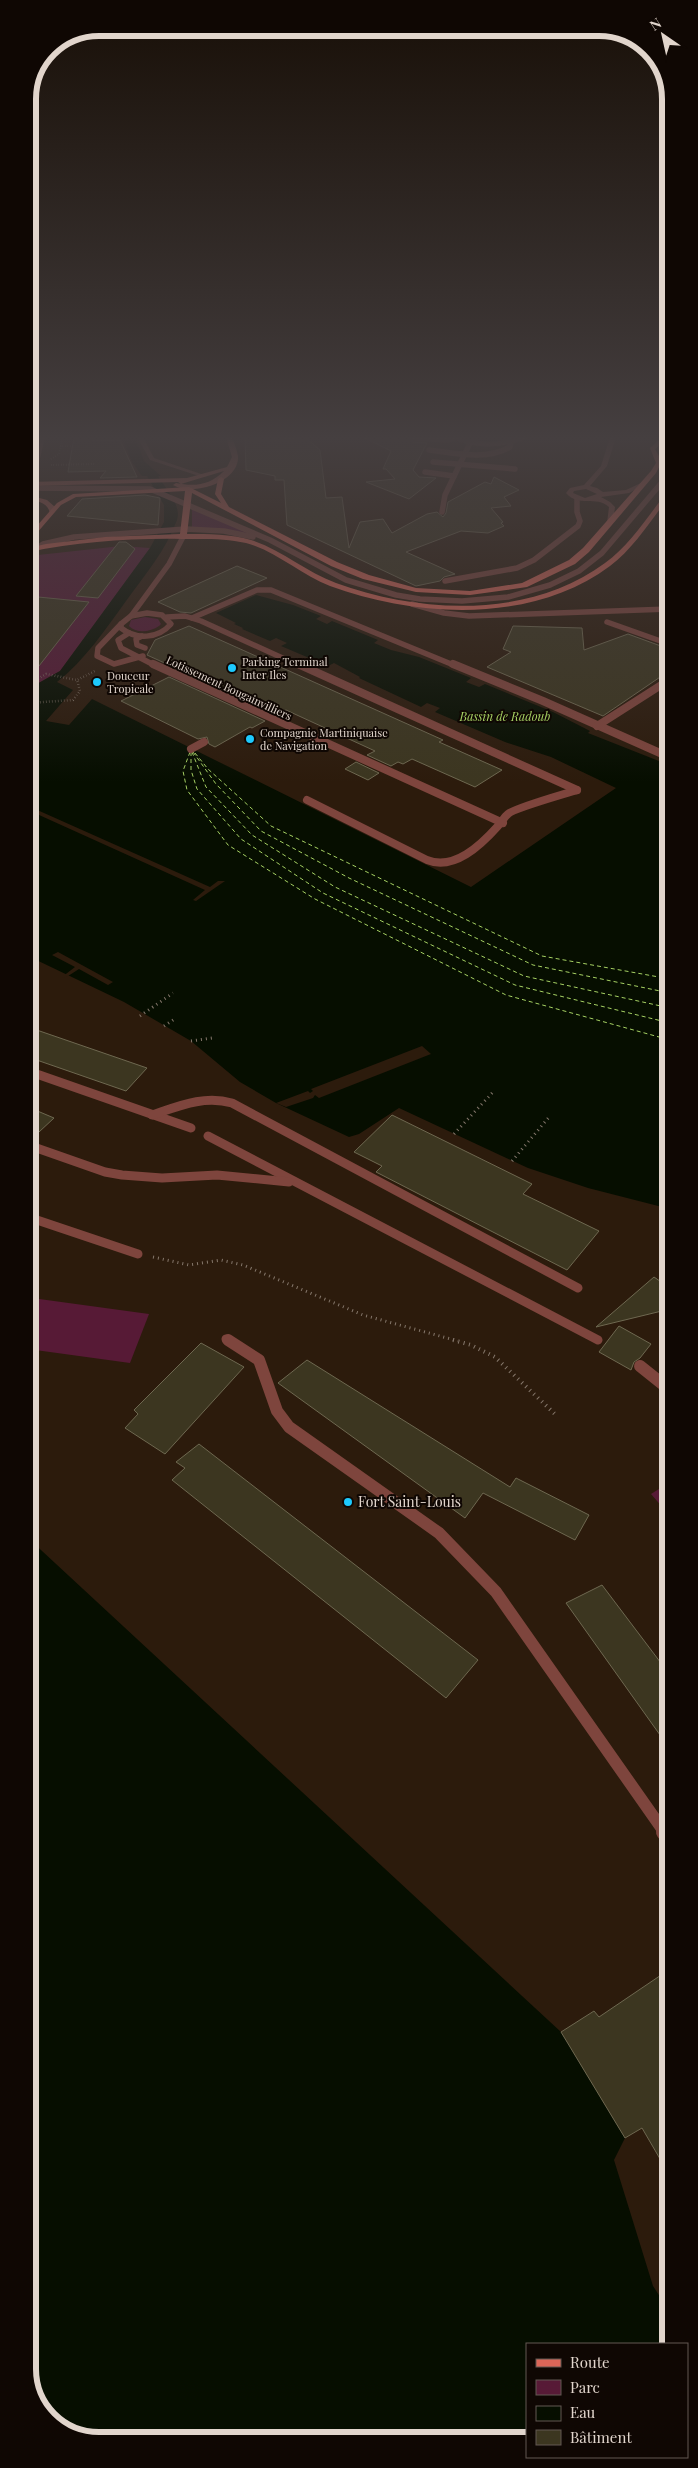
<svg xmlns="http://www.w3.org/2000/svg" width="698" height="2468" font-family="'Playfair Display',serif">
<rect width="100%" height="100%" fill="#2c1b0c"/>
<g fill="#571a36">
<path d="M192,508L255,535L192,527Z"/>
<path d="M121,546L150,548L60,671L28,689V566L38,555Z"/>
<path d="M145,617L158,619L161,624L159,626C150,632 137,634 129,626L131,620Z"/>
<path d="M32,1298L149,1314L130,1363L28,1349V1306Z"/>
<path d="M670,1482V1516L651,1494Z"/>
</g>
<g fill="#060e00">
<path d="M122,437H135L144,461L161,476H158C165,488 182,505 177,520C166,550 145,575 126,601C105,630 85,660 57,682L73,690L46,721L69,725L92,699L471,887L616,788L551,757L505,742L435,712L440,708L427,703L421,707L359,678L360,677L334,663L328,666L281,646L287,643L276,638L270,641L242,629L243,628L234,624L236,623L216,613L256,595L293,605L321,616L316,619L327,624L332,621L378,640L374,643L391,650L419,657L471,678L466,682L479,687L485,684L553,712L590,731L588,733L669,765L670,1209L588,1188L528,1168L399,1108L359,1134L349,1137L276,1103L240,1082L191,1041L124,1002L28,956V932L34,927L28,923V689L60,671L150,548L164,522V505L147,476H142L132,462Z"/>
<path d="M28,1538L561,2032L625,2138L614,2160L653,2286L670,2312V2344H527V2439L94,2440L52,2423L29,2383Z"/>
</g>
<g fill="#2c1b0c">
<path d="M28,803L38,805L35,809L210,887L218,881H225L196,901L193,900L205,890L28,810L31,807H28Z"/>
<path d="M58,952L113,982L108,985L79,969L65,978L62,977L75,967L52,955Z"/>
<path d="M422,1046L431,1054L319,1098L315,1095L313,1098L286,1107L276,1103L308,1091L310,1093L313,1091L311,1089Z"/>
</g>
<g fill="none" stroke-linecap="round" stroke-linejoin="round">
<g stroke="#a6d163" stroke-width="1" stroke-dasharray="4 3" stroke-linecap="butt">
<path d="M190,752L183,771L187,790L228,845L315,899L506,995L670,1040"/>
<path d="M191,752V770L197,789L241,839L323,893L515,985L670,1023"/>
<path d="M192,752L206,787L252,835L335,887L524,976L670,1008"/>
<path d="M193,752L216,784L261,831L349,878L533,965L670,993"/>
<path d="M195,753L208,769L271,826L542,956L670,979"/>
</g>
</g>
<g fill="#3c3620" stroke="#6e6850">
<path d="M74,437H94L93,441L120,440L137,477L100,478L106,471L68,472Z"/>
<path d="M245,437H273L275,440L305,437L320,450L326,498L342,497L349,548L360,522L383,519L392,533L427,514L437,512L443,517L446,513L448,502L485,482L491,484L494,477L519,490L504,497L511,506L491,508L503,522L501,523L504,526L488,533L461,531L406,552L455,574L444,577L440,581L416,586L287,525L284,480H275V476L246,470Z"/>
<path d="M363,437H411L413,442L427,443L413,470L419,477L436,478L409,499L366,482L395,479L386,469H383L391,451Z"/>
<path d="M145,495L160,498L158,525L67,516L82,499Z"/>
<path d="M119,542H126L135,549L98,598L76,596Z"/>
<path d="M237,566L267,578L191,613L180,612L158,602Z"/>
<path d="M28,596L89,602L28,680Z"/>
<path d="M189,626L443,740L439,742L502,770L475,787L412,759L403,764L398,762L391,766L367,755L375,751L286,710L277,714L147,655L155,640Z"/>
<path d="M513,626L582,628L584,650L628,634L669,649V671L603,716L487,667L511,652L503,649Z"/>
<path d="M169,677L265,721L252,728L250,727L215,747L209,744L207,737L198,739L121,701Z"/>
<path d="M356,762L379,773L368,780L345,769Z"/>
<path d="M28,1027L147,1068L126,1091L28,1057Z"/>
<path d="M28,1107L54,1118L39,1132L28,1128Z"/>
<path d="M392,1115L532,1184L523,1194L599,1231L567,1270L376,1172L382,1166L354,1152Z"/>
<path d="M654,1277L670,1288V1309L596,1327Z"/>
<path d="M619,1326L651,1344L640,1358L634,1362L631,1370L599,1352Z"/>
<path d="M201,1343L244,1367L165,1454L125,1428L138,1414L134,1410Z"/>
<path d="M307,1360L510,1487L516,1478L589,1515L575,1540L483,1493L465,1518L278,1383Z"/>
<path d="M199,1444L478,1660L446,1698L172,1480L185,1468L176,1462Z"/>
<path d="M602,1585L670,1675V1749L566,1603Z"/>
<path d="M670,1969V2176L642,2128L625,2138L561,2032L594,2011L599,2017Z"/>
</g>
<g fill="none" stroke-linecap="round" stroke-linejoin="round">
<g stroke="#86786c" stroke-width="2" stroke-dasharray="0.5 2" stroke-linecap="butt">
<path d="M60,446H73"/>
<path d="M51,459L59,454L63,437"/>
<path d="M51,465L94,464"/>
</g>
<g stroke="#86786c" stroke-width="2.5" stroke-dasharray="0.5 2.5" stroke-linecap="butt">
<path d="M28,685L46,674L77,680"/>
<path d="M28,703L73,700L80,691L77,680L95,671"/>
</g>
<g stroke="#86786c" stroke-width="3" stroke-dasharray="1 4" stroke-linecap="butt">
<path d="M140,1016L173,993"/>
<path d="M164,1026L176,1018"/>
<path d="M191,1041L212,1038"/>
<path d="M454,1134L494,1091"/>
<path d="M512,1161L550,1116"/>
<path d="M153,1257L189,1265L221,1260L243,1265L363,1315L458,1341"/>
</g>
<path stroke="#86786c" stroke-width="4" stroke-dasharray="1 4.5" stroke-linecap="butt" d="M453,1340L471,1345L495,1357L557,1416"/>
<g stroke="#7e453d" stroke-width="5.5">
<path d="M415,438L447,440L454,438"/>
<path d="M429,450C455,453 486,461 510,447L511,442"/>
<path d="M433,462L515,469"/>
<path d="M425,472L454,476"/>
<path d="M28,488L150,489L270,540L346,580L396,595L420,599L462,601L508,597L550,585L579,571L602,553L669,474"/>
<path d="M442,512L445,495L470,443"/>
<path d="M28,555L43,544L74,537L186,529L224,531L253,537"/>
<path d="M445,581L517,568L534,560L578,526L580,521L577,512V499"/>
<path d="M412,604L444,613L469,616L669,609"/>
<path d="M147,613L162,615L171,624C158,639 136,640 121,628V624L131,616Z"/>
<path d="M131,616L169,564L183,537"/>
<path d="M167,617L185,616L201,621L300,666"/>
<path d="M192,618L257,590H271L456,666"/>
<path d="M607,622L669,644"/>
<path d="M121,624L98,648L97,656L114,664L143,656"/>
<path d="M129,633L118,640L121,648L156,666"/>
<path d="M142,636L136,639L137,645L145,648"/>
</g>
<g stroke="#7e453d" stroke-width="8">
<path d="M153,664L503,823"/>
<path d="M298,664L577,790"/>
<path d="M453,664L543,701L669,757"/>
<path d="M597,726L669,680"/>
<path d="M191,749L204,742"/>
<path d="M307,800L427,860C454,871 481,845 498,826C502,822 504,817 508,814C514,808 565,794 577,790"/>
</g>
<g stroke="#7e453d" stroke-width="9">
<path d="M28,1071L191,1128"/>
<path d="M152,1115C179,1106 204,1095 232,1103L578,1288"/>
<path d="M208,1136L598,1340"/>
<path d="M28,1145L105,1172L122,1175L162,1178L217,1175L289,1182"/>
<path d="M28,1217L138,1254"/>
<path d="M226,1339L230,1341"/>
</g>
<g stroke="#7e453d" stroke-width="12">
<path d="M228,1340L259,1360L277,1411L289,1427L439,1533L496,1592L665,1833"/>
<path d="M640,1366L670,1390"/>
</g>
<path stroke="#7e453d" stroke-width="16" d="M664,1832L670,1840"/>
<g fill="#7e453d" fill-rule="evenodd">
<path d="M39,437H45L34,484L31,486L28,484Z"/>
<path d="M137,437H143L154,458L207,476L202,477L150,460Z"/>
<path d="M450,437L490,442L529,437C509,449 469,450 450,437Z"/>
<path d="M610,437H616L607,466L590,486L597,488L603,492L626,490L643,482L646,484L629,493L601,497L610,502L615,507L613,523L610,525L607,523L609,507C596,495 579,508 566,493L570,488L584,485L601,466ZM586,489L597,494L585,498L573,493L574,491Z"/>
</g>
<g fill="#b2584d" fill-rule="evenodd">
<path d="M226,437H232C234,443 237,450 238,456C240,482 192,497 173,485L176,483C195,487 210,485 224,471L181,484L178,482L28,486V482L187,478L227,467L232,457Z"/>
<path d="M28,495L47,500L55,507V512L50,513C47,502 39,502 28,499Z"/>
</g>
<path fill="#db6658" fill-rule="evenodd" d="M669,438V442L662,443L655,449L659,456L669,460V464L662,461L656,473L589,552L575,564L527,587L470,595L416,592L363,579L331,566L192,493L187,534C208,534 231,534 251,540C282,550 306,572 336,583C421,614 529,619 605,563C630,545 648,516 667,492L669,491V497C651,520 634,548 610,566C532,624 418,618 330,586C301,575 276,551 246,543C225,538 203,539 182,539C130,538 79,542 28,552V548L46,544L105,537L180,534L185,491L76,497L61,505L30,541L28,542V536L57,503L73,494L189,487L221,503L215,494L218,479L221,477L224,479L221,494L229,507L337,562L369,575L416,588L470,591L522,583L569,560L583,548L651,471L656,463L650,448L658,441Z"/>
</g>
<linearGradient id="sky" x2="0" y2="1"><stop stop-color="#180f07"/><stop offset="0.56" stop-color="#453f40"/><stop offset="1" stop-color="#453f40" stop-opacity="0"/></linearGradient>
<rect width="698" height="782" fill="url(#sky)"/>
<g fill="#1dc9fd" stroke="#0f0703" stroke-width="2">
<circle cx="232" cy="668" r="5"/>
<circle cx="97" cy="682" r="5"/>
<circle cx="250" cy="739" r="5"/>
<circle cx="348" cy="1502" r="5"/>
</g>
<g text-anchor="middle" stroke-width="4" stroke-linejoin="round" paint-order="stroke">
<g font-size="11" fill="#e1d5cc" stroke="#0f0703" text-anchor="start">
<text x="242" y="666">Parking Terminal<tspan x="242" dy="13">Inter Iles</tspan></text>
<text x="107" y="680">Douceur<tspan x="107" dy="13">Tropicale</tspan></text>
<text x="260" y="737">Compagnie Martiniquaise<tspan x="260" dy="13">de Navigation</tspan></text>
</g>
<g font-size="11" fill="#e1d5cc" stroke="#0f0703">
<text transform="translate(229 688) rotate(25)" y="4">Lotissement Bougainvilliers</text>
</g>
<g font-size="12" font-style="italic" fill="#a6d163" stroke="#0f0703">
<text x="505" y="721">Bassin de Radoub</text>
</g>
<g font-size="14" fill="#e1d5cc" stroke="#0f0703" text-anchor="start">
<text x="358" y="1507">Fort Saint-Louis</text>
</g>
</g>
<path d="M0 0H698V2468H0ZM99 36H599A63 63 0 0 1 662 99V2369A63 63 0 0 1 599 2432H99A63 63 0 0 1 36 2369V99A63 63 0 0 1 99 36Z" fill="#0f0703" fill-rule="evenodd"/>
<path fill="none" stroke="#e1d5cc" stroke-width="6" d="M99 36H599A63 63 0 0 1 662 99V2369A63 63 0 0 1 599 2432H99A63 63 0 0 1 36 2369V99A63 63 0 0 1 99 36Z"/>
<rect x="526" y="2343" width="162" height="115" fill="#0f0703" stroke="#635953"/>
<rect x="536" y="2359" width="25" height="8" fill="#db6658" stroke="#635953"/>
<text x="570" y="2368" font-size="15" fill="#e1d5cc">Route</text>
<rect x="536" y="2380" width="25" height="15" fill="#571a36" stroke="#635953"/>
<text x="570" y="2393" font-size="15" fill="#e1d5cc">Parc</text>
<rect x="536" y="2406" width="25" height="15" fill="#060e00" stroke="#635953"/>
<text x="570" y="2418" font-size="15" fill="#e1d5cc">Eau</text>
<rect x="536" y="2430" width="25" height="15" fill="#3c3620" stroke="#635953"/>
<text x="570" y="2443" font-size="15" fill="#e1d5cc">Bâtiment</text>
<g transform="translate(663 35) rotate(326)" stroke="#0f0703" stroke-width="4" paint-order="stroke">
<path d="M0-4L9 19L0 12L-9 19Z" fill="#e1d5cc"/>
<text y="-8" font-size="14" font-weight="bold" text-anchor="middle" fill="#e1d5cc">N</text>
</g>
</svg>
